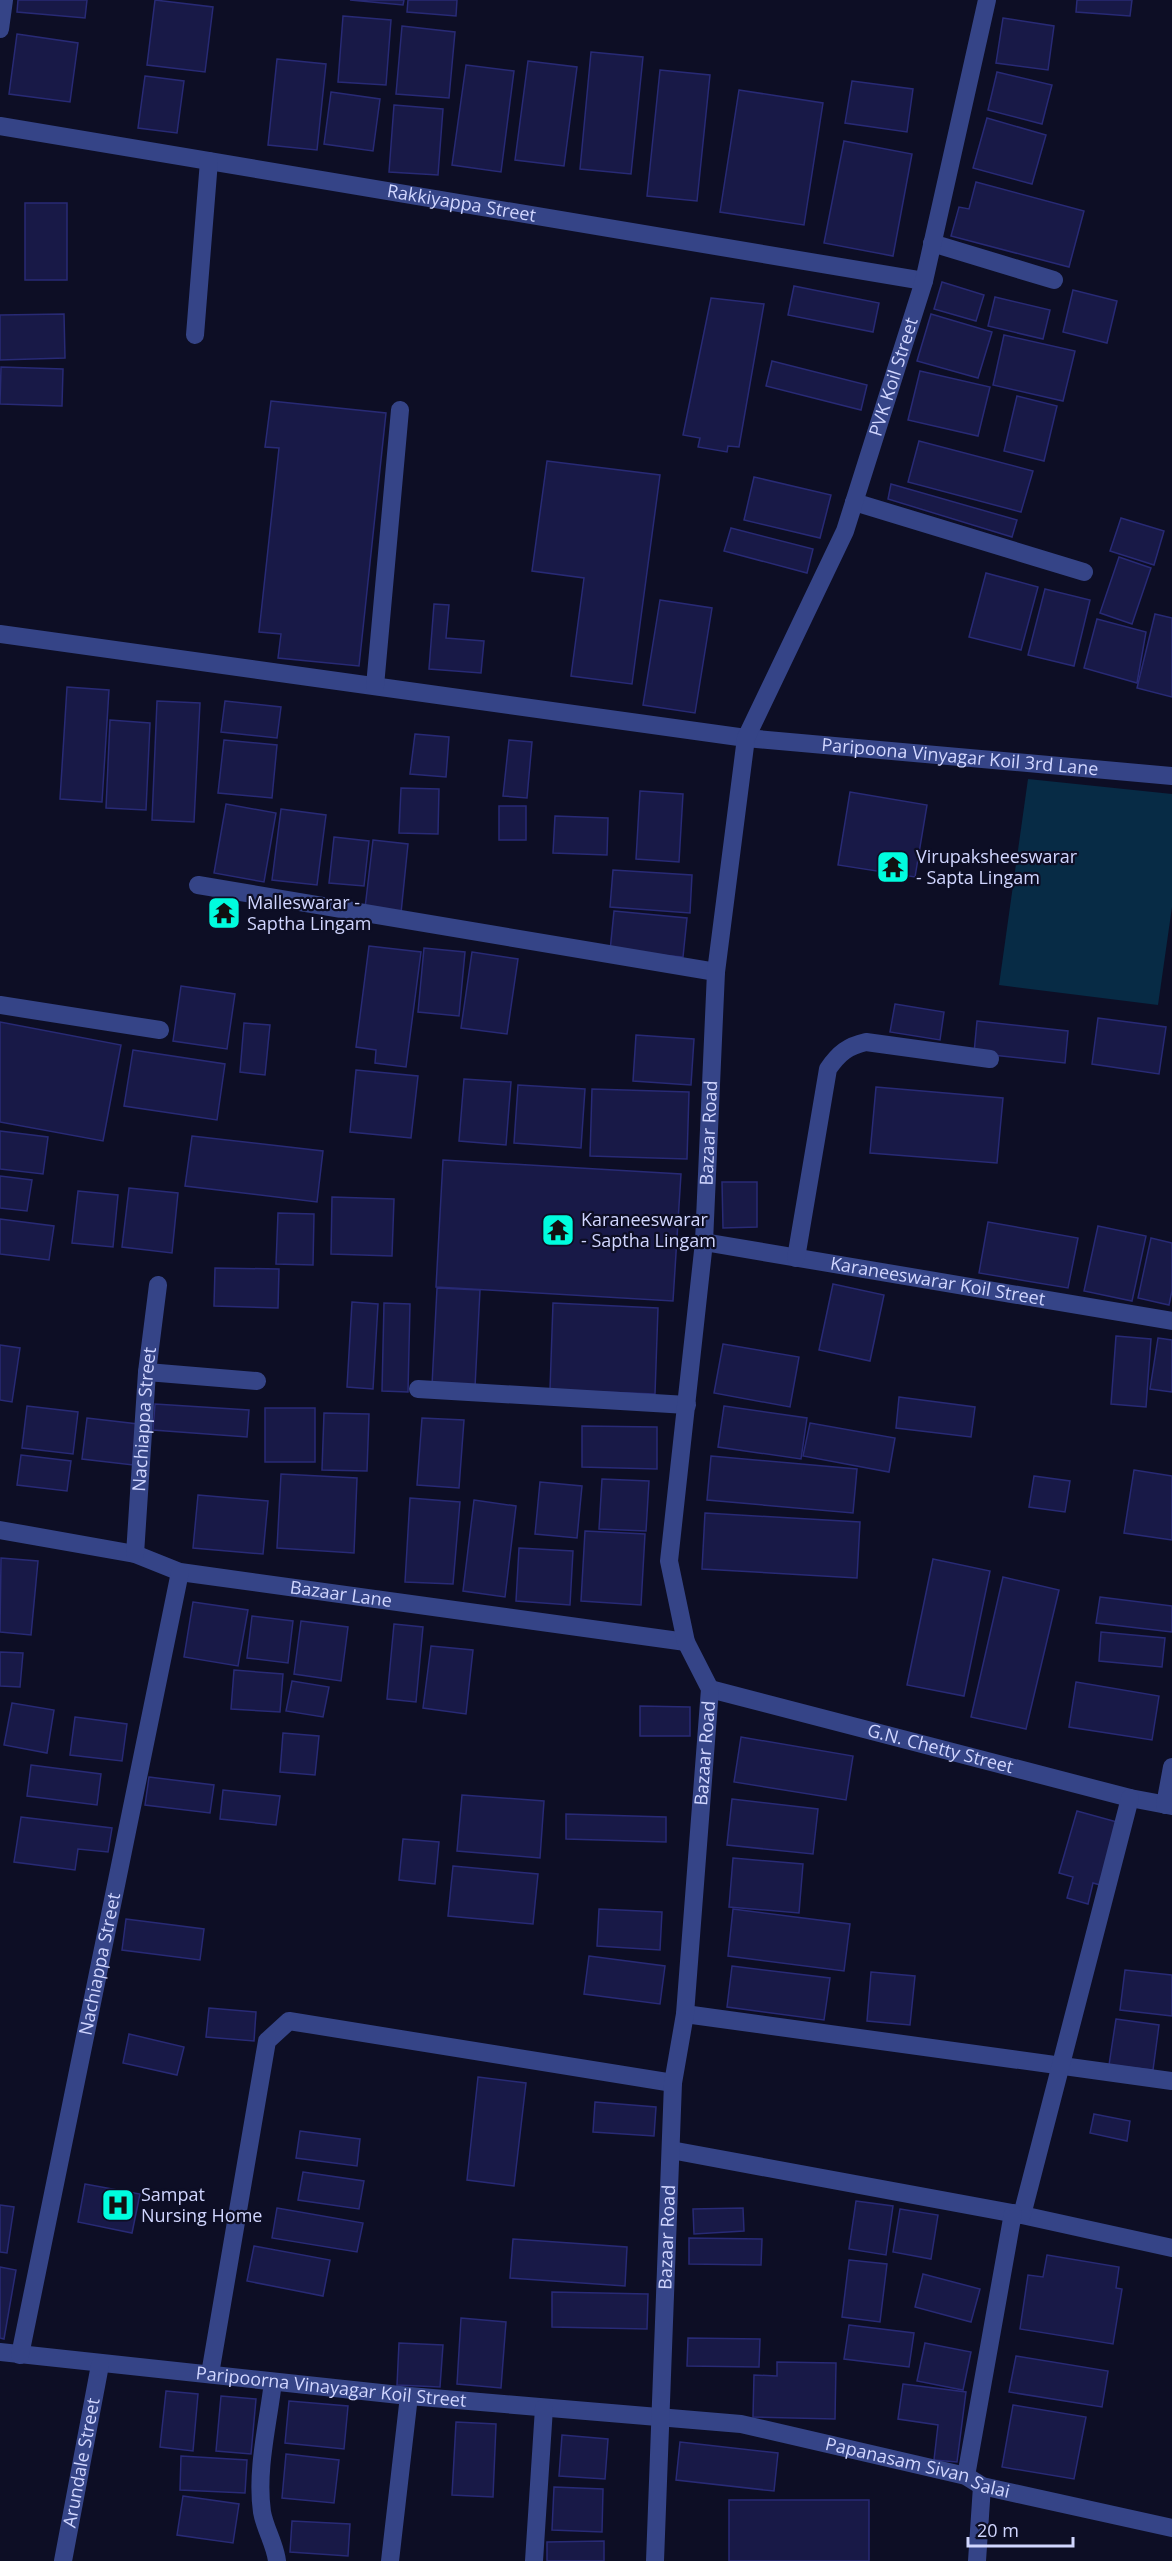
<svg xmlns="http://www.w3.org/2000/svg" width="1172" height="2561" font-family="'Open Sans',sans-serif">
<rect width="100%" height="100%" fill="#0d0e25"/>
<path fill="#072b45" d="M1028,779L1172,794V907L1158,1005L999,985Z"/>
<g fill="#181947" stroke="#282a75" stroke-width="1.5">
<path d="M18,0H87L85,18L17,12Z"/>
<path d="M155,0L213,7L205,72L147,65Z"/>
<path d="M350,0H404L403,5Z"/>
<path d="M408,0H457L456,16L407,12Z"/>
<path d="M1077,0H1132L1130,16L1076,12Z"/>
<path d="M343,16L391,20L386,85L338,82Z"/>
<path d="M1003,18L1054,26L1048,70L996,63Z"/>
<path d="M402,26L455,32L449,98L396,94Z"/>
<path d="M17,34L78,43L70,102L9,94Z"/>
<path d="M591,52L643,57L631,174L580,169Z"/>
<path d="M277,59L326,64L317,150L268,145Z"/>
<path d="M528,61L577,67L564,166L515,160Z"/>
<path d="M466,65L514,71L501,172L452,165Z"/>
<path d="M660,70L710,75L697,201L647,196Z"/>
<path d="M997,72L1052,85L1042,124L988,110Z"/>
<path d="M145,76L184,81L177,133L138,128Z"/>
<path d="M852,81L913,89L907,132L845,123Z"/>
<path d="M739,90L823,103L804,225L720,212Z"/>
<path d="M331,92L380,99L373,151L324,144Z"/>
<path d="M394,105L443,109L438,175L389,172Z"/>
<path d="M987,118L1046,135L1032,184L973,168Z"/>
<path d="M844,141L912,154L893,256L824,243Z"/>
<path d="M976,182L1084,211L1069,267L951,236L959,207L969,209Z"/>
<rect x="25" y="203" width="42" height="77"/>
<path d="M942,282L984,295L976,321L934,309Z"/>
<path d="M794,286L879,303L873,332L788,315Z"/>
<path d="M1073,290L1117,301L1107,343L1063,332Z"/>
<path d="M995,297L1050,310L1043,339L988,326Z"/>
<path d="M711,298L764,304L739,447L728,446L727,452L698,447L700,438L683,435Z"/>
<path d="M64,314L65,358L0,360V315Z"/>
<path d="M931,314L992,332L978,378L917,361Z"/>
<path d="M1004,335L1075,351L1063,401L993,385Z"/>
<path d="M772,361L867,385L861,410L766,386Z"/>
<path d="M1,367L63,369L62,406L0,404Z"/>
<path d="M920,371L990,387L978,436L908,420Z"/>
<path d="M1017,396L1057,406L1044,461L1004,451Z"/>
<path d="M271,401L386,413L359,666L278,658L281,634L259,632L279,448L265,447Z"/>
<path d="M919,441L1033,471L1021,512L908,482Z"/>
<path d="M547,461L660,475L632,684L571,676L584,578L532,571Z"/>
<path d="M754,477L831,495L820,538L744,520Z"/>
<path d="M891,484L1017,520L1012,537L888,499Z"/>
<path d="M1121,518L1164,531L1154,565L1110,551Z"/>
<path d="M731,528L813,549L807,573L724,551Z"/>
<path d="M1119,557L1151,568L1132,624L1100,613Z"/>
<path d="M986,573L1038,587L1021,650L969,637Z"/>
<path d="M1045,589L1090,600L1074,666L1028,655Z"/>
<path d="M660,600L712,608L695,713L643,705Z"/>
<path d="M434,604L449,605L446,638L484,641L481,673L429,669Z"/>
<path d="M1155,614L1172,618V697L1137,688Z"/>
<path d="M1097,619L1146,632L1137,683L1084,668Z"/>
<path d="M67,687L109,690L102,802L60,799Z"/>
<path d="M157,701L200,703L194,822L152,820Z"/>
<path d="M225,701L281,707L277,738L221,732Z"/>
<path d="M110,720L150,723L146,810L106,808Z"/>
<path d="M415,734L449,737L446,777L410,774Z"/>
<path d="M224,740L277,745L272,798L218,793Z"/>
<path d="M509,740L532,742L527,798L503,796Z"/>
<path d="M401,788L439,789L438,834L399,833Z"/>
<path d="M640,791L683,794L679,862L636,859Z"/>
<path d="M850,792L927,805L915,877L838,865Z"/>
<path d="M226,804L276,813L264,882L214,873Z"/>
<rect x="499" y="806" width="27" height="34"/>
<path d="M281,809L326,815L317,885L272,880Z"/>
<path d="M555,816L608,818L607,855L553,853Z"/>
<path d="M334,837L369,841L364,886L329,883Z"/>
<path d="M373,840L408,844L401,913L365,908Z"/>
<path d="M613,870L692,875L690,913L610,907Z"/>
<path d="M614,911L687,918L683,957L610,951Z"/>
<path d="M369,946L421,952L406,1067L375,1063L376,1050L356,1047Z"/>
<path d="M424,948L465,952L459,1016L418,1012Z"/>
<path d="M472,952L518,959L507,1034L461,1028Z"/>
<path d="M181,986L235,994L227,1049L173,1041Z"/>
<path d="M895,1004L944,1012L940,1040L890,1032Z"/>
<path d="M1098,1018L1166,1027L1159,1074L1092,1064Z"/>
<path d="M977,1021L1068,1031L1065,1063L974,1053Z"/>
<path d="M0,1022L121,1045L103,1141L0,1122Z"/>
<path d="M244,1023L270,1025L265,1075L240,1072Z"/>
<path d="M636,1035L694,1039L691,1085L633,1081Z"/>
<path d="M133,1050L225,1064L217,1120L124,1106Z"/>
<path d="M356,1070L418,1076L411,1138L350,1132Z"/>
<path d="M464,1079L511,1082L506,1145L459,1141Z"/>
<path d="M518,1085L585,1089L581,1148L514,1143Z"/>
<path d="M876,1087L1003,1098L997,1163L870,1153Z"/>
<path d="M592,1089L689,1092L687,1159L590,1156Z"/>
<path d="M0,1131L48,1137L43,1174L0,1169Z"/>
<path d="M192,1136L323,1151L317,1202L185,1186Z"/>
<path d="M443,1160L681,1174L673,1301L436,1287Z"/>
<path d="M0,1176L32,1180L27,1211L0,1208Z"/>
<path d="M722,1182H757V1227L723,1228Z"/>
<path d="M129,1188L178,1193L172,1253L122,1247Z"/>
<path d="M78,1191L118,1195L113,1247L72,1243Z"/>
<path d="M332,1197L394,1199L392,1256L331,1254Z"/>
<path d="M278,1213L314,1214L313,1265L276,1264Z"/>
<path d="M0,1219L54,1226L49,1260L0,1254Z"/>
<path d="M988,1222L1078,1238L1068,1288L979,1273Z"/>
<path d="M1098,1226L1146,1236L1132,1301L1084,1291Z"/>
<path d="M1151,1238L1172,1243V1291L1169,1305L1138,1298Z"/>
<path d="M215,1268L279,1269L278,1308L214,1306Z"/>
<path d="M833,1284L884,1295L870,1361L819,1350Z"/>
<path d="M437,1288L480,1290L475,1387L432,1385Z"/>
<path d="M352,1302L378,1304L373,1389L347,1387Z"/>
<path d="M384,1303L410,1304L408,1392L382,1391Z"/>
<path d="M553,1303L658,1308L655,1394L550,1390Z"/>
<path d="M1116,1336L1151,1339L1146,1407L1111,1404Z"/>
<path d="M1158,1338L1172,1340V1392L1150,1389Z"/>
<path d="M723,1344L799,1357L790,1407L714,1393Z"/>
<path d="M0,1345L20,1348L12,1402L0,1400Z"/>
<path d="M899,1397L975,1407L971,1437L896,1428Z"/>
<path d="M155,1404L249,1410L247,1437L153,1430Z"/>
<path d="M27,1406L78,1412L73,1454L22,1448Z"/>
<path d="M724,1406L807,1418L801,1459L718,1447Z"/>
<rect x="265" y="1408" width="50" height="54"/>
<path d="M324,1413L369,1414L367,1471L322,1470Z"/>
<path d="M87,1418L138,1424L133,1465L82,1459Z"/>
<path d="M422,1418L464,1420L459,1488L417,1485Z"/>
<path d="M810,1423L895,1438L889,1472L803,1456Z"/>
<path d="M582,1426L657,1427V1469L582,1467Z"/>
<path d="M21,1455L71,1461L67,1491L17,1485Z"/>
<path d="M711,1456L857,1469L853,1513L707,1500Z"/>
<path d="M1134,1470L1172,1476V1540L1124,1533Z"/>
<path d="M281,1474L357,1478L354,1553L277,1548Z"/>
<path d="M1034,1476L1070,1481L1065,1512L1029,1507Z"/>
<path d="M602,1479L649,1481L646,1531L599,1529Z"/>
<path d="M540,1482L582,1486L577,1538L535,1534Z"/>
<path d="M198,1495L268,1501L263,1554L193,1548Z"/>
<path d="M410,1498L460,1502L453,1584L405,1582Z"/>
<path d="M474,1500L516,1506L505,1597L463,1591Z"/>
<path d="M705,1513L860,1522L857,1578L702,1569Z"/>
<path d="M585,1531L645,1534L641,1605L581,1601Z"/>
<path d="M519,1548L573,1551L570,1605L516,1601Z"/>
<path d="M1,1558L38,1561L31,1635L0,1632Z"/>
<path d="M933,1559L990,1571L964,1696L907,1685Z"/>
<path d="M1003,1577L1059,1590L1026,1729L971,1717Z"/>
<path d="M1100,1597L1172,1606V1632L1096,1623Z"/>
<path d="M193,1602L248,1610L238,1666L184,1657Z"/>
<path d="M252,1616L293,1621L288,1663L247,1658Z"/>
<path d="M301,1621L348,1627L341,1681L294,1674Z"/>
<path d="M394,1624L423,1627L416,1702L387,1699Z"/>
<path d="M1101,1632L1165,1638L1162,1667L1099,1661Z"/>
<path d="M431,1646L473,1650L466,1714L423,1708Z"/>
<path d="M0,1652L23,1653L20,1687L0,1686Z"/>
<path d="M234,1670L283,1674L280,1712L231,1709Z"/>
<path d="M292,1681L329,1687L323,1717L286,1711Z"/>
<path d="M1076,1682L1159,1696L1152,1740L1069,1727Z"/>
<path d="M12,1703L54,1710L47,1753L4,1745Z"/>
<path d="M640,1706L690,1707V1736H640Z"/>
<path d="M75,1717L127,1724L122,1761L70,1755Z"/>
<path d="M283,1733L319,1736L315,1775L280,1772Z"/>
<path d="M741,1737L853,1756L846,1800L734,1782Z"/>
<path d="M31,1765L101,1774L97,1805L27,1796Z"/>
<path d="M149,1777L214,1785L210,1813L145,1805Z"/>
<path d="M223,1790L280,1796L276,1825L220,1819Z"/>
<path d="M462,1795L544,1801L540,1858L457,1851Z"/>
<path d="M732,1799L818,1809L813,1854L727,1845Z"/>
<path d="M1077,1811L1117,1822L1100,1885L1093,1883L1088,1904L1067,1898L1073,1877L1059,1873Z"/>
<path d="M566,1814L666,1817V1842L566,1839Z"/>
<path d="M21,1817L112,1828L108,1852L78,1849L75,1870L14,1862Z"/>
<path d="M403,1839L439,1842L435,1884L399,1880Z"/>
<path d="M733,1858L803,1864L799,1913L729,1907Z"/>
<path d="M453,1866L538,1874L533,1924L448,1916Z"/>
<path d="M599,1909L662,1912L660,1950L597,1946Z"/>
<path d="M733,1909L850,1924L844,1971L728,1956Z"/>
<path d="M126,1919L204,1929L200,1960L122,1950Z"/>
<path d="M589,1956L665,1966L660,2004L584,1994Z"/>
<path d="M732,1966L830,1978L824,2020L727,2007Z"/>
<path d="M1125,1970L1172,1975V2016L1120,2010Z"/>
<path d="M871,1972L915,1976L910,2025L867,2021Z"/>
<path d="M209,2008L256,2012L254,2041L206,2037Z"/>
<path d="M1116,2019L1159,2025L1153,2070L1109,2065Z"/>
<path d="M129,2034L184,2047L177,2075L123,2063Z"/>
<path d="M478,2077L526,2083L514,2186L467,2180Z"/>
<path d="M595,2102L656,2107L654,2136L593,2132Z"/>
<path d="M1094,2114L1130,2121L1127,2141L1090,2133Z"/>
<path d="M300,2131L360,2139L357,2166L296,2158Z"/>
<path d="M303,2172L364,2181L359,2209L298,2200Z"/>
<path d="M85,2184L140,2194L132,2233L78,2222Z"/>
<path d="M856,2201L893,2206L886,2255L849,2249Z"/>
<path d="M0,2205L14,2207L7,2253L0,2252Z"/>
<path d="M277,2208L363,2223L357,2252L272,2238Z"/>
<path d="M743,2208L744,2231L694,2234L693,2209Z"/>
<path d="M900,2209L938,2215L931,2259L893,2252Z"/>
<path d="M689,2238L762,2239L761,2265L689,2264Z"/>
<path d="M513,2239L627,2247L625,2286L510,2278Z"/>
<path d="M254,2246L330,2260L323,2296L247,2281Z"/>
<path d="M1047,2255L1119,2267L1116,2288L1122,2289L1113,2344L1020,2329L1028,2275L1043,2277Z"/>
<path d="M849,2260L887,2264L880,2322L842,2317Z"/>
<path d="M0,2267L16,2270L4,2339L0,2338Z"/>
<path d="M923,2274L980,2289L971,2322L915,2307Z"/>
<path d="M552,2292L648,2294L647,2329L552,2327Z"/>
<path d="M461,2318L506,2322L501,2388L457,2384Z"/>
<path d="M849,2325L914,2333L909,2367L844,2359Z"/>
<path d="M688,2338L760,2339L759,2367L687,2366Z"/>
<path d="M399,2343L443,2345L440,2387L397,2385Z"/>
<path d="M925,2343L971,2352L963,2390L917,2381Z"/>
<path d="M1016,2356L1108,2371L1102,2407L1009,2392Z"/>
<path d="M777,2362L836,2363L835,2419L753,2417L754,2375L777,2376Z"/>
<path d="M903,2384L966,2392L957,2462L934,2460L938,2425L898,2419Z"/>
<path d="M166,2391L198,2394L193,2451L160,2447Z"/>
<path d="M221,2396L256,2399L251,2454L216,2451Z"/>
<path d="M289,2401L348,2406L344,2449L285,2443Z"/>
<path d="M1013,2405L1086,2417L1074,2479L1002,2467Z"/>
<path d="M456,2422L496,2424L493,2497L452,2495Z"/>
<path d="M562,2435L608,2439L605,2479L559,2476Z"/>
<path d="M680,2442L778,2453L774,2491L676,2480Z"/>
<path d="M286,2454L339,2460L334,2503L282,2498Z"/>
<path d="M181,2456L247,2460L245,2493L180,2490Z"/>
<path d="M554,2487L603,2489L602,2532L552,2530Z"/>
<path d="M183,2496L239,2504L233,2543L177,2535Z"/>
<rect x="729" y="2500" width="140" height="61"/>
<path d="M292,2521L350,2524L348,2556L290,2552Z"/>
<path d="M604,2541V2561H547V2542Z"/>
</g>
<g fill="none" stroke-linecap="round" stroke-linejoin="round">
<g stroke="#354487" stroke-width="18">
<path d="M0,29L4,0"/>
<path id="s1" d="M0,126L924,281"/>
<path d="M932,243L1054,280"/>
<path d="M195,335L209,161"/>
<path d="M854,502L1084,572"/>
<path id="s2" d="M0,634L746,738L1172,776"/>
<path d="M375,686L400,410"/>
<path d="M198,885L716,972"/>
<path d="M0,1005L160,1030"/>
<path id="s3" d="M704,1242L1172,1321"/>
<path d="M796,1258L828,1069C839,1053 848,1046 866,1042L990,1059"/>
<path d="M147,1372L257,1381"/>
<path d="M418,1389L687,1405"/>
<path id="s4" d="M0,1530L135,1554L180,1572L686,1642"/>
<path id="s5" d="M135,1554L147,1372L158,1285"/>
<path id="s6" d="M710,1689L1130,1798L1172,1806"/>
<path d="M1165,1805L1172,1767"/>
<path d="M685,2014L1172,2081"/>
<path d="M671,2150L1022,2215L1172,2248"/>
<path d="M1022,2215L1130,1798"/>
<path id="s7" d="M0,2352L409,2396L741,2424L966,2476L982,2486L1172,2528"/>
<path id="s8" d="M20,2355L180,1572"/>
<path d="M210,2374L267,2041L289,2021L673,2083"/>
<path d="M273,2382C268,2424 256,2470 262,2512C265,2529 275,2544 277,2561"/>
<path d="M966,2476L1013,2213"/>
<path id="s9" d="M63,2561L100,2365"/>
<path d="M390,2561L409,2396"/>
<path d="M534,2561L544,2408"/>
<path id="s10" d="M655,2561L673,2083L685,2014L710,1689L686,1642L669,1561L704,1242L716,972L746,738L845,531L924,281L987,0"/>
<path d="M977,2561L982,2486"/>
</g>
</g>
<defs>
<g id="temple-square" transform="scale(1.725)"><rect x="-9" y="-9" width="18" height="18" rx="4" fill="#00fcde" stroke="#0d0e25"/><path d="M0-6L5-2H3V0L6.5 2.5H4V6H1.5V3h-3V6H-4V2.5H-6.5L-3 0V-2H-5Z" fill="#111"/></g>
<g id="hospital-square" transform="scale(1.725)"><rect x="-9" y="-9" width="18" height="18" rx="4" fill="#00fcde" stroke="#0d0e25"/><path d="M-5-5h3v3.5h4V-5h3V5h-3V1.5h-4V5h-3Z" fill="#111"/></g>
</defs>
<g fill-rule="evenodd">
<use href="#temple-square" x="893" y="867"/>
<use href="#temple-square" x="224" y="913"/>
<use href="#temple-square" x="558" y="1230"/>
<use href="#hospital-square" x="118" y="2205"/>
</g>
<g text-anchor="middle" stroke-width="4.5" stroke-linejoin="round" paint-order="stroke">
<g font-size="18" fill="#d1d6ff" stroke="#0d0e25">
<text dy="6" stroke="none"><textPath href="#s1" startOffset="468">Rakkiyappa Street</textPath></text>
<text dy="6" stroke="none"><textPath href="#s10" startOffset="2228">PVK Koil Street</textPath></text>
<text dy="6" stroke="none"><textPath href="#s2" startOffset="968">Paripoona Vinyagar Koil 3rd Lane</textPath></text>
<text dy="6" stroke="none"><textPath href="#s10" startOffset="1440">Bazaar Road</textPath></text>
<text dy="6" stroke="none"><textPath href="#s3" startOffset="237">Karaneeswarar Koil Street</textPath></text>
<text dy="6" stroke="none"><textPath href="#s5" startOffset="135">Nachiappa Street</textPath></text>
<text dy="6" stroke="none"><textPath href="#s4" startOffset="348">Bazaar Lane</textPath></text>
<text dy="6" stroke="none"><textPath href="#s6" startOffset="238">G.N. Chetty Street</textPath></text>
<text dy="6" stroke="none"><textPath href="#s10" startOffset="810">Bazaar Road</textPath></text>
<text dy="6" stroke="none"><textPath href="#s8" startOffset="399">Nachiappa Street</textPath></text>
<text dy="6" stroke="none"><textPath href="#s10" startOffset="324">Bazaar Road</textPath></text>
<text dy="6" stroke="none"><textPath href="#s7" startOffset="333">Paripoorna Vinayagar Koil Street</textPath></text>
<text dy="6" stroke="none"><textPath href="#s9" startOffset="100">Arundale Street</textPath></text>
<text dy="6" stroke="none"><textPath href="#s7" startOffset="927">Papanasam Sivan Salai</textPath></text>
</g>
<g font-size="18" fill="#d1d6ff" stroke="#0d0e25" text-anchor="start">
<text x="916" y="863">Virupaksheeswarar<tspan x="916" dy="21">- Sapta Lingam</tspan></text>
<text x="247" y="909">Malleswarar -<tspan x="247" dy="21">Saptha Lingam</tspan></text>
<text x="581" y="1226">Karaneeswarar<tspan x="581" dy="21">- Saptha Lingam</tspan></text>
<text x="141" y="2201">Sampat<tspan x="141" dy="21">Nursing Home</tspan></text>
</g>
</g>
<path d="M968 2537v9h105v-9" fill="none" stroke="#d1d6ff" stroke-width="3"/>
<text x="977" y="2537" font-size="18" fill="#d1d6ff" stroke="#0d0e25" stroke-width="4.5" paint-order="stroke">20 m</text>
</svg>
